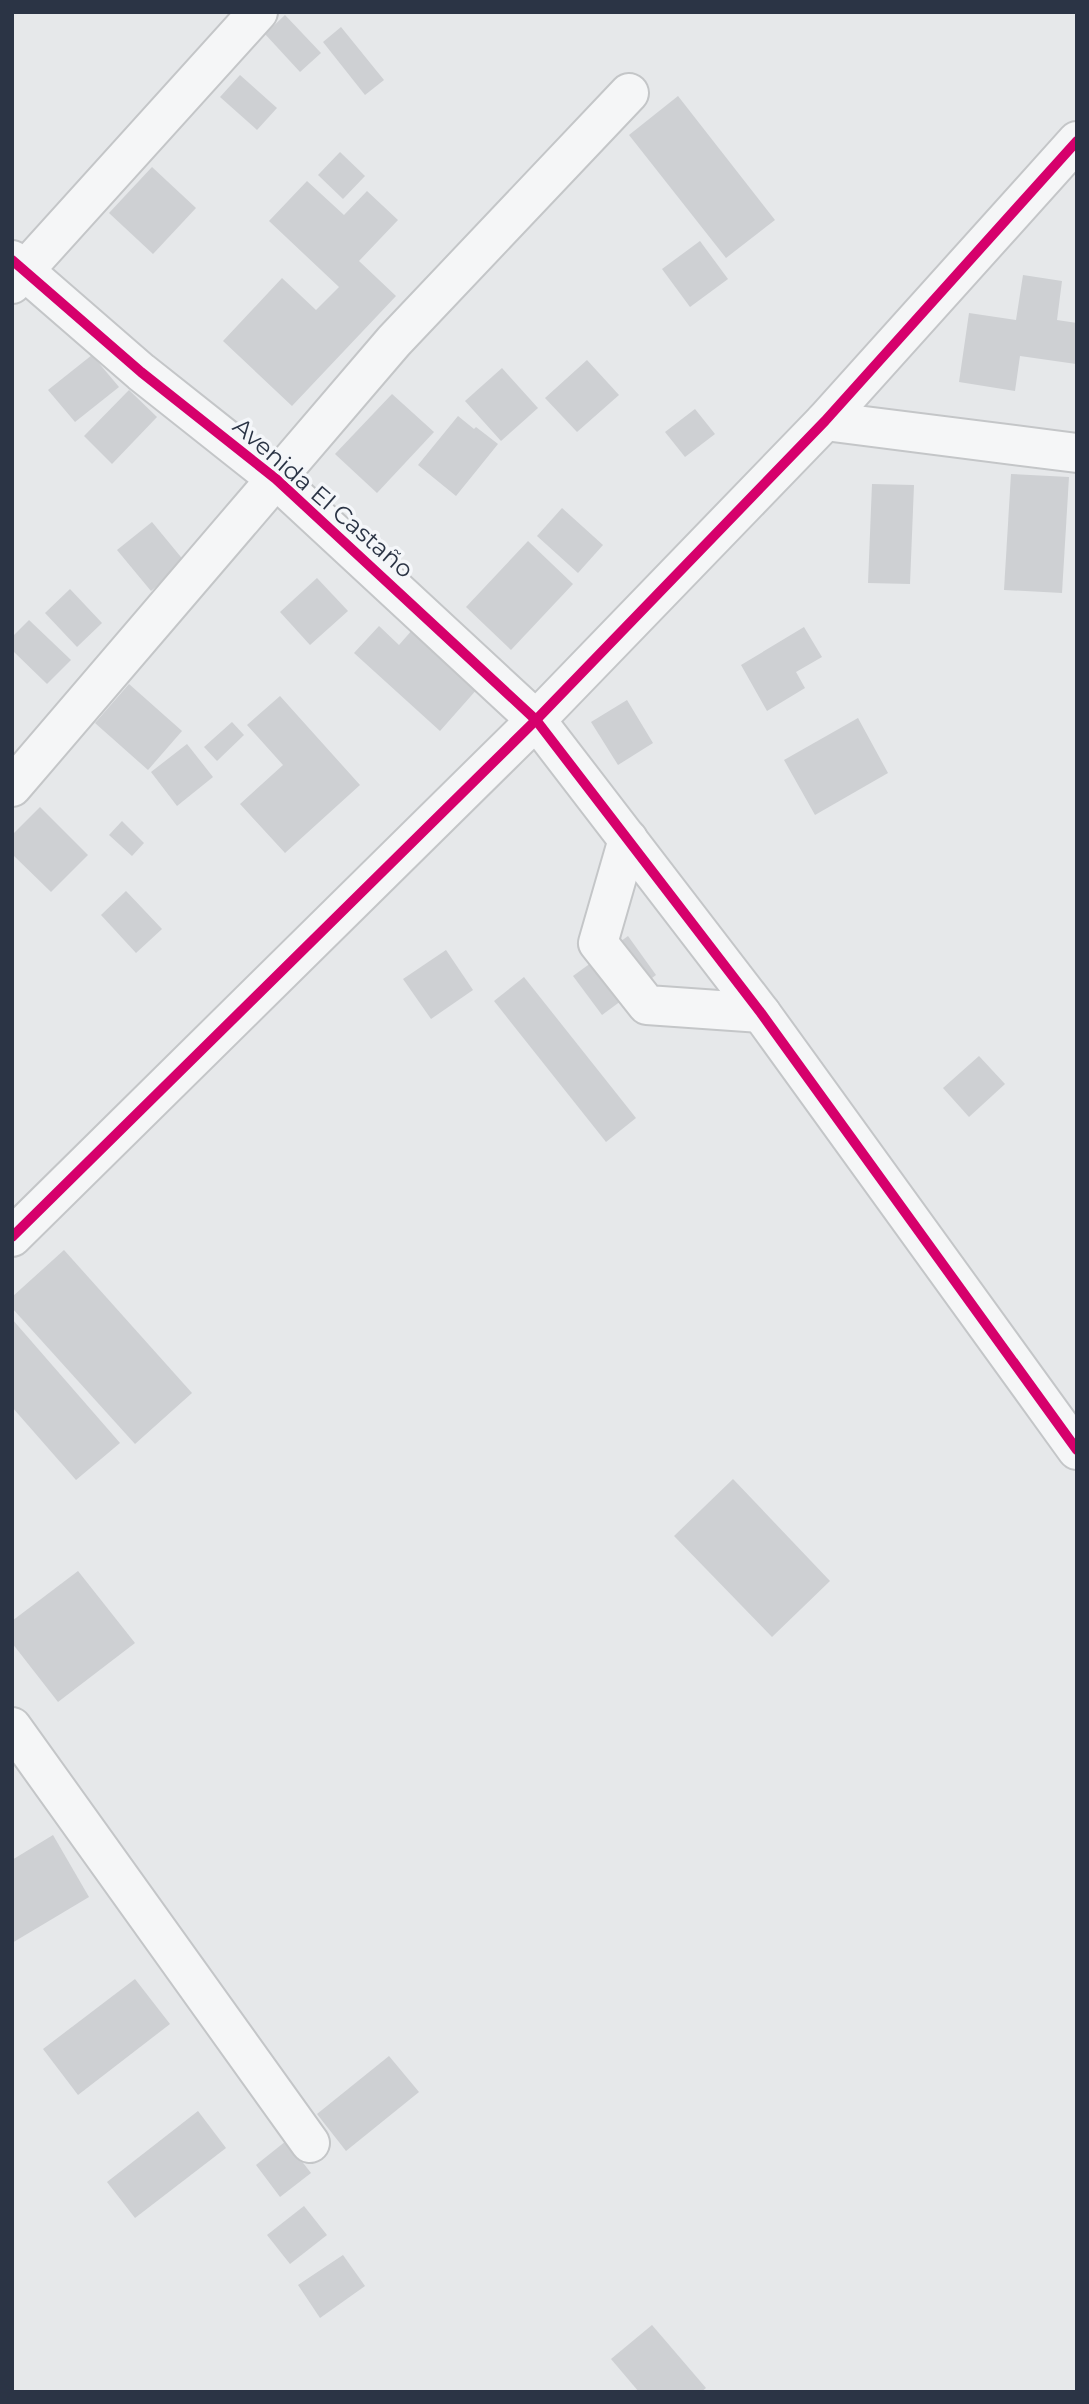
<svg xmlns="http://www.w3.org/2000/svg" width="1089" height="2404" font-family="Montserrat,sans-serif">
<rect width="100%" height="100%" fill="#e6e8ea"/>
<g fill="#ced0d3">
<path d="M285,15L321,53L300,72L265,34Z"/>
<path d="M341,27L384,80L365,95L323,42Z"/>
<path d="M240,75L277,108L257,130L220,97Z"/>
<path d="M678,96L775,220L726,258L629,135Z"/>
<path d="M340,152L365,176L343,199L318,175Z"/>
<path d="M152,167L196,208L153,254L109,213Z"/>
<path d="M307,181L344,215L367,191L398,220L359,261L396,296L292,406L223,341L282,278L316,310L339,287L269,221Z"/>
<path d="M700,241L728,279L690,307L662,269Z"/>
<path d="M1023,275L1062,281L1057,320L1077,323L1076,364L1020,356L1015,391L959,382L969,313L1016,320Z"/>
<path d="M92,355L119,387L75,422L48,390Z"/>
<path d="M587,360L619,395L577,432L545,398Z"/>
<path d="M502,368L538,408L501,441L465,401Z"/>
<path d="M129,390L157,417L112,464L84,436Z"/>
<path d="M392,394L434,432L377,493L335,454Z"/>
<path d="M695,409L715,434L685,457L665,432Z"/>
<path d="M458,416L474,429L476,427L498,444L456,496L418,465Z"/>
<path d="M1011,474L1069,477L1062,593L1004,590Z"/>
<path d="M872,484L914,485L910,584L868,583Z"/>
<path d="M562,508L603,545L578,573L537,536Z"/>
<path d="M152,522L185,562L151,591L117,550Z"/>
<path d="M528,541L573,584L511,650L466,607Z"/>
<path d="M317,578L348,611L310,645L280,612Z"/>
<path d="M70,589L102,623L77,647L45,613Z"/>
<path d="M29,620L71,660L47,684L12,650V637Z"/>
<path d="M379,626L399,645L413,629L478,688L440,731L354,653Z"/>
<path d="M804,627L822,657L796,672L805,688L767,711L741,665Z"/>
<path d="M129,684L182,731L148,770L95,723Z"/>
<path d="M280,696L360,785L285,853L240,804L283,765L247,725Z"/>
<path d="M627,700L653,743L618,765L591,722Z"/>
<path d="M858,718L888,773L815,815L784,760Z"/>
<path d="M232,722L244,735L217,761L204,747Z"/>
<path d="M187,744L213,777L177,806L151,772Z"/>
<path d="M40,807L88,855L51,892L12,854V835Z"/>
<path d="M122,821L144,843L132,856L109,835Z"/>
<path d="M126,891L162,929L136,953L101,915Z"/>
<path d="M628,936L656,975L602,1015L573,976Z"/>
<path d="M446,950L473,990L431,1019L403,979Z"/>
<path d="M524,977L636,1118L606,1142L494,1001Z"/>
<path d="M979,1056L1005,1084L969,1117L943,1088Z"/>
<path d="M64,1250L192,1393L135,1444L12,1308V1297Z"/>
<path d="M12,1319L120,1443L76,1480L12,1407Z"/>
<path d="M733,1479L830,1581L772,1637L674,1536Z"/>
<path d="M78,1571L135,1643L58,1702L12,1643V1621Z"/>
<path d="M53,1835L89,1897L12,1943V1860Z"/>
<path d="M135,1979L170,2024L78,2095L43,2049Z"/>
<path d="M389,2056L419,2092L346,2151L317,2114Z"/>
<path d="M198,2111L226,2148L135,2218L107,2182Z"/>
<path d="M286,2141L311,2173L280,2197L256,2165Z"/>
<path d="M304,2206L327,2235L290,2264L267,2235Z"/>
<path d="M343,2255L365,2286L320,2318L298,2285Z"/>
<path d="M652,2325L706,2388L701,2392H639L611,2359Z"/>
</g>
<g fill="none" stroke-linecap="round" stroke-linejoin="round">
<g stroke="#c4c6c8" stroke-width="42">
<g id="minor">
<path d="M12,260L141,372L276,479L536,720L761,1013L1077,1450"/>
<path d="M12,284L258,12"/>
<path d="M825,421L1077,453"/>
<path d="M12,787L394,341L629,93"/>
<path d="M628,839L598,943L647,1005L761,1013"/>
<path d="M12,1237L536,720L825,421L1077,141"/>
<path d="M12,1727L310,2143"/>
</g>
</g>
<use href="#minor" stroke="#f5f6f7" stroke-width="38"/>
<g stroke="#f4f6f9" stroke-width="15">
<g id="cycleway">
<path d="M12,260L141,372L276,479L536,720L761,1013L1077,1450"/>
<path d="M12,1237L536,720L825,421L1077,141"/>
</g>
</g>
<use href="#cycleway" stroke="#d6006c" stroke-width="10"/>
</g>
<g text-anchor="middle" stroke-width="7" stroke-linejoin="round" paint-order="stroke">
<g font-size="24" fill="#2b3445" stroke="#f4f6f9">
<text transform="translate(323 498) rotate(41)" y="8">Avenida El Castaño</text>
</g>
</g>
<rect width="1089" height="2404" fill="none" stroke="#2b3445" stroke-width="28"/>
</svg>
